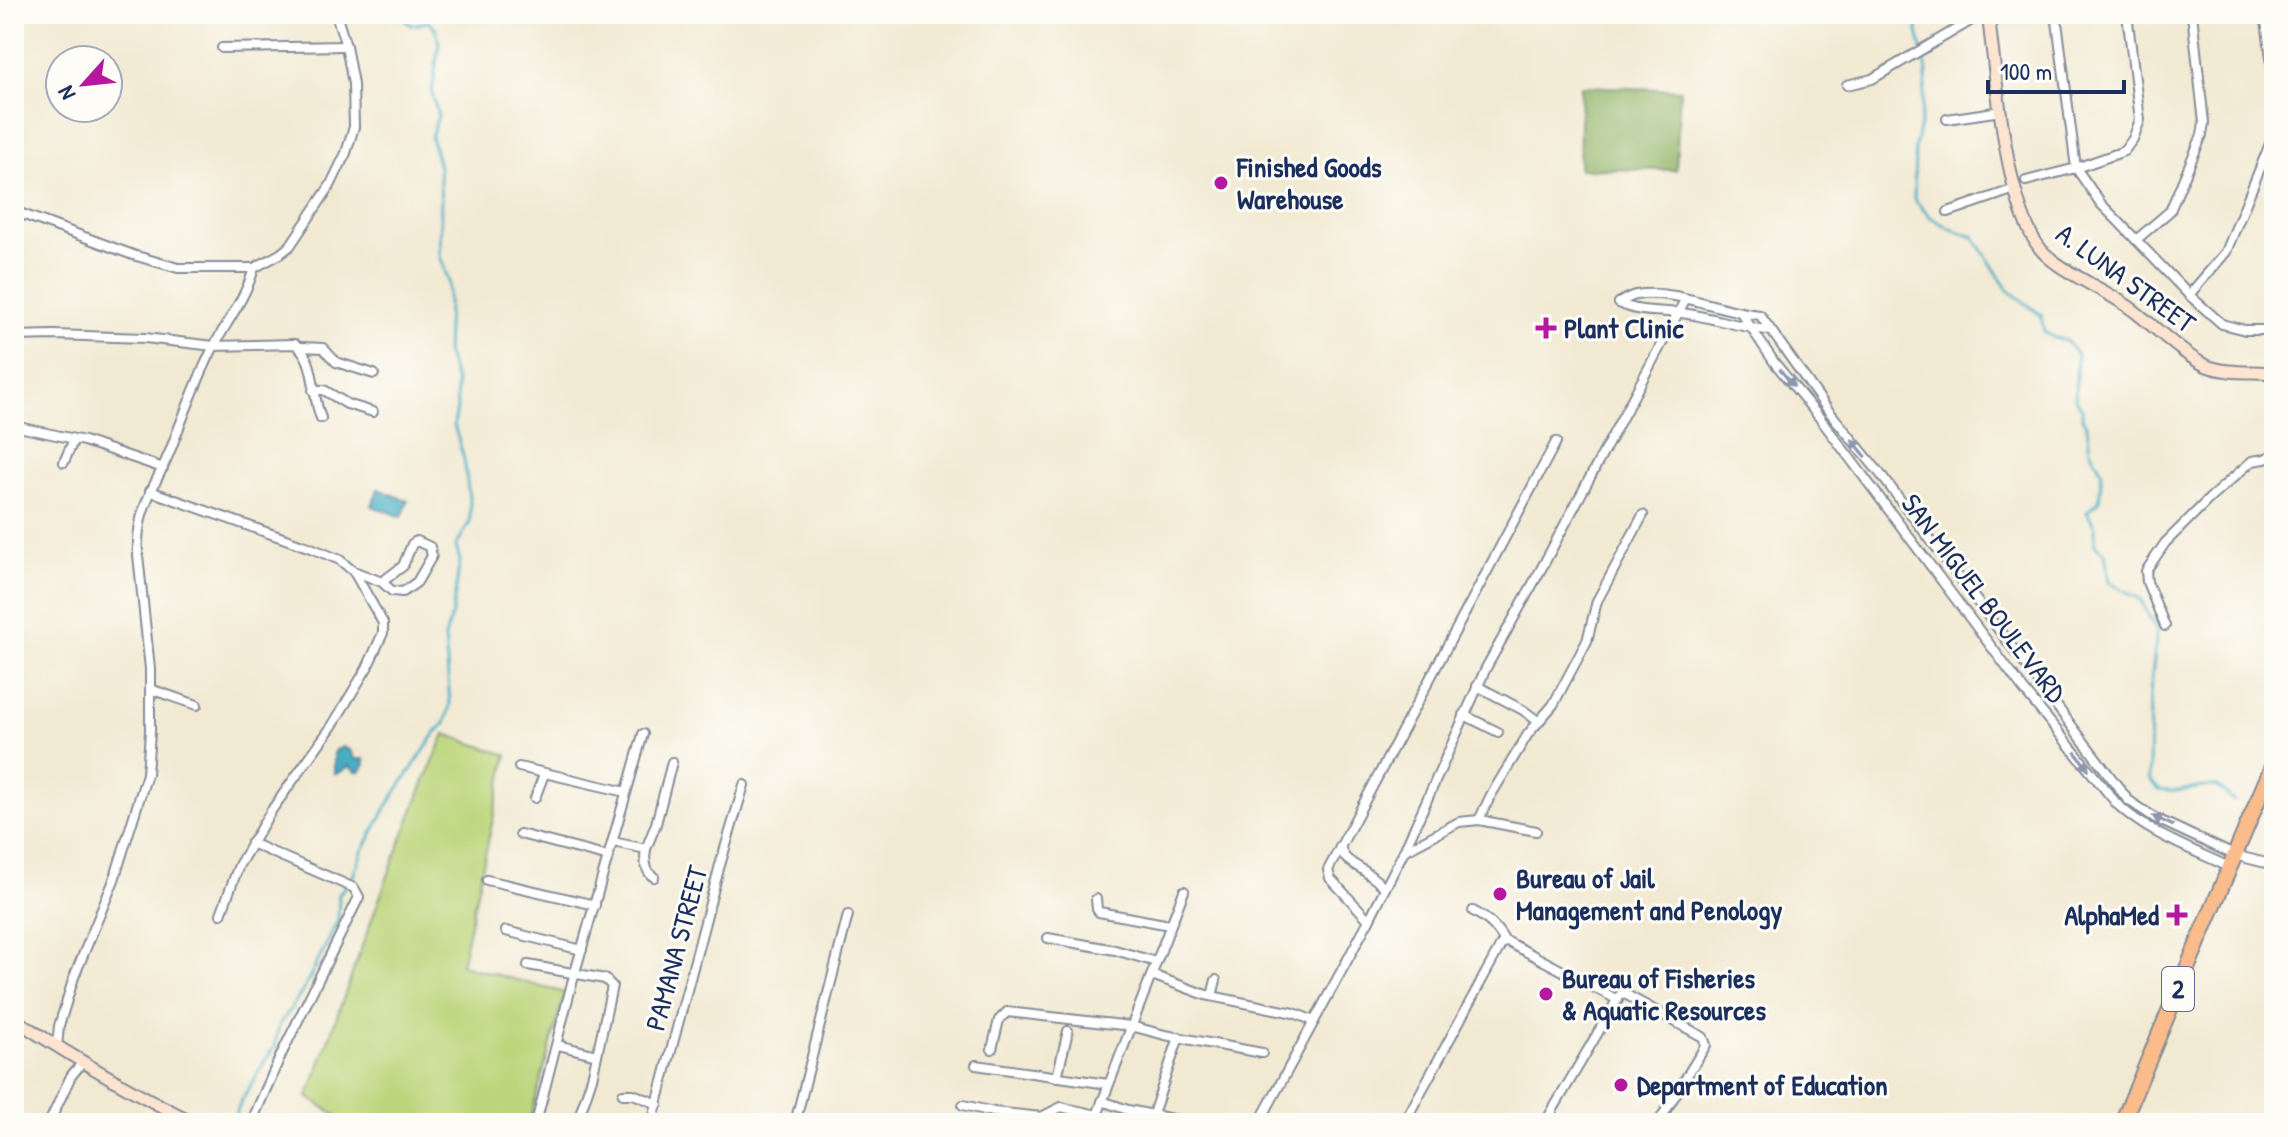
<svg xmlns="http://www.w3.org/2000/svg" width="2288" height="1137" font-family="'Patrick Hand',sans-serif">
<rect width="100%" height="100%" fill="#fdfcf7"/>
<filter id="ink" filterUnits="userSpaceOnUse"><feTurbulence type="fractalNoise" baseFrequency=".0125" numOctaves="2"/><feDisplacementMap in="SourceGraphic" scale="16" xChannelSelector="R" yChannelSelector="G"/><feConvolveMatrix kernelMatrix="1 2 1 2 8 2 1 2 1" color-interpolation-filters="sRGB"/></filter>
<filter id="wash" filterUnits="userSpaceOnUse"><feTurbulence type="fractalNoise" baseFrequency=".006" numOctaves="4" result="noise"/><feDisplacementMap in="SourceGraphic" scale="32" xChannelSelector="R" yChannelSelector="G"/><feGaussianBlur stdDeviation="1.8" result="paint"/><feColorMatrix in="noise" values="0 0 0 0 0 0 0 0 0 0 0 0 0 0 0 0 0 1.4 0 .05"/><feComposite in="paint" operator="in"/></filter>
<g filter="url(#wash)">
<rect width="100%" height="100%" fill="#f2e9d2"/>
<path fill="#bbd57a" stroke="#6b826c" stroke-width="2" d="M445,734L507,755L461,965L565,993L529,1123H348L308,1097C352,976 393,853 445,734Z"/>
<path fill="#94b66a" stroke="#587264" stroke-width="2" d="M1581,86L1680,90L1676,170L1579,169Z"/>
<g fill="#44adc3" stroke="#306e90" stroke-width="2">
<path d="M378,489L408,501L402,517L372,506Z"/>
<path d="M343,747L351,751L355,759H364L365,764L360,772H356L349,766L339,773H334V754L336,750Z"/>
</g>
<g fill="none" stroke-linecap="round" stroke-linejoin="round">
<g stroke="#44adc3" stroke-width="3">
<path d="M1914,14L1927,71L1920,125L1915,147L1914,199L1929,216L1949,228L1974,237L2008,290L2041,315L2044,331L2054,338L2066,340L2077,355L2075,398L2082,409V418L2087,426L2090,450L2102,472L2099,501L2087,512L2095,527V545L2105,553L2109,582L2140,599L2157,631L2150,694L2149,779L2159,790C2180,794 2195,786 2216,786L2234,801"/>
<path d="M232,1123L240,1103L274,1047L279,1026L304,989L329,939L338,919L339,894L353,876L361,854L387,806L437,731L445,724L450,705L445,637L452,613L460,561L456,546L470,522V505L464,459L454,425L457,408L456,382L446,352L449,282L440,256L441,201L439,167L431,137L438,116L432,93L439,43L436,29L428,22L411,25L397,14"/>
</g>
</g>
</g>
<g filter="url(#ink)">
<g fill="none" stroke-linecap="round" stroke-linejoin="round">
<g stroke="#868c98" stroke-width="12">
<g id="street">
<path d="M2056,14L2076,168L2101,204L2117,220L2189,295L2222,324L2245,330H2274"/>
<path d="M2265,14L2274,80"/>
<path d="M222,48L346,46"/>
<path d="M1847,85L1872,79L1982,14"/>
<path d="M1947,119L2001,111"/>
<path d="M2026,181L2076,168L2116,154L2124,151L2133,139L2140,120L2127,14"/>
<path d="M14,211L133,255L178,268H254L280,254L290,246L330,186L346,153L354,127L353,84L346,46L336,14"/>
<path d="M1948,212L2015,189"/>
<path d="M2136,240L2170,211L2202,135L2204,123L2192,14"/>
<path d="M2189,295L2226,252L2274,134"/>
<path d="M1619,303C1624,300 1631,296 1636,295C1674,288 1722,312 1760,315L1828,410L1882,476L2128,800L2155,818L2234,855L2274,865"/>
<path d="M1619,303C1640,314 1664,310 1688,314C1715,318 1741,328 1769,330"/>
<path d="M1742,314L1774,362L1819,417L2023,689L2117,804C2149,834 2189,848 2229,867"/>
<path d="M14,336L54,335L145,338L214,346L295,344C317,359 311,395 321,418"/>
<path d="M301,347L323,348L336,362L374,374"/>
<path d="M313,390H324L347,404L373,412"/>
<path d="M14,426L84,441L163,468"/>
<path d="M64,462L74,439"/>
<path d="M150,491L311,548L340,560L354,572L383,623V633L367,668L332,726L271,811L239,865L221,914"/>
<path d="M356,572L382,582L392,591L403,592L417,582L432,556L430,547L417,541L412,544L403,566L382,582"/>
<path d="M2165,626L2147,582L2146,571L2165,543L2210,498L2252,461L2265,459L2274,454"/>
<path d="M1477,686L1523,710L1539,722"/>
<path d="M150,689L197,705"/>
<path d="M1464,715L1498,732"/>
<path d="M519,767L626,792"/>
<path d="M535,798L544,774"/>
<path d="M1479,820L1536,831"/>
<path d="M520,834L609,857"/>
<path d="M613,842L646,849C644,859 645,872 654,877"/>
<path d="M1340,846C1344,861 1351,862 1363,870C1370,875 1377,881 1385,887"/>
<path d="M646,849L656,824L672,762"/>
<path d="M1404,851L1459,822L1479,820L1491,795L1528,734L1553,705L1587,641L1597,601L1643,515"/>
<path d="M487,880L595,905"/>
<path d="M1096,899L1097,909L1099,912L1170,925"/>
<path d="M1473,911C1488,919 1497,927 1505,942"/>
<path d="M1369,920L1330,878L1328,870L1556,442"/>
<path d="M506,931L582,950"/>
<path d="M1048,938L1115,950L1156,962"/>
<path d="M528,965L605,979L612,986L592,1078L577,1123"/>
<path d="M1152,975L1206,995L1294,1013L1314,1021"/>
<path d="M1212,996L1216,980"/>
<path d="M558,1045L597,1055"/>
<path d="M57,1047L59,1026L74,977L114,880L147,774L150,732V669L138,555C136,508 153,492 170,451C183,417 196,382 212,350C226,322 246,298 254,268"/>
<path d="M992,1049L999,1020L1007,1012L1131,1026L1165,1035L1262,1053"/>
<path d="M976,1065L1108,1084"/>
<path d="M1057,1077L1068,1031"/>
<path d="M623,1094H633L658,1104"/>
<path d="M1102,1101L1128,1110L1193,1123"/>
<path d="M963,1105L994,1112L1041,1117L1061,1107L1097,1115"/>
<path d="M1153,1114L1179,1037"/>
<path d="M49,1123L71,1076L82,1063"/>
<path d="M251,1123L281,1055L359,897L354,888L251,843"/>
<path d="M536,1123L572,983L643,734"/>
<path d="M652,1123L720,865L744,785"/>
<path d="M795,1123L848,915"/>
<path d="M1094,1123L1184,891"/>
<path d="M1259,1123L1369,920L1404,851L1486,668L1540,571L1685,300"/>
<path d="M1404,1123L1502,943L1508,942L1618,1000"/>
<path d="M1545,1123L1620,995L1625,994L1703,1037L1706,1045L1658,1123"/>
</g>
</g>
<g stroke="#868c98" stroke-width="15">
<g id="secondary">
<path d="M1988,14C1996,71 2005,217 2046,255C2071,277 2102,288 2129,307C2151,323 2184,356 2207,366C2227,374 2253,371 2274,373"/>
<path d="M14,1019C73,1057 132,1093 195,1123"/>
</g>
</g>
<g stroke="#868c98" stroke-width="18">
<path id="highway" d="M2122,1123L2274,762"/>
</g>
<use href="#street" stroke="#fff" stroke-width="8"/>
<use href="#secondary" stroke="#fde4d1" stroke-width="11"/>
<use href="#highway" stroke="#fabc8b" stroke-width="14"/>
</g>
<defs><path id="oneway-solid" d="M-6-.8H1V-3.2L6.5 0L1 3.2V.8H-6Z" transform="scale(2)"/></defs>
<g fill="#8d97ae">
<use href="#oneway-solid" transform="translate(1787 378) rotate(51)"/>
<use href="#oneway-solid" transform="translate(1859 448) rotate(-129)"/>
<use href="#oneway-solid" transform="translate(2082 761) rotate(52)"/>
<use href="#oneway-solid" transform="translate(2163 821) rotate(-155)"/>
</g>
</g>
<g fill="#b5179e" stroke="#fdfcf7" stroke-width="3">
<circle cx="1221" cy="183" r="8"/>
<path d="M1542 316h8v8h8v8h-8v8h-8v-8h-8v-8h8z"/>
<circle cx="1500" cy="894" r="8"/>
<path d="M2173 903h8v8h8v8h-8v8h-8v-8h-8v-8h8z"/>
<circle cx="1546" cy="994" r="8"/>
<circle cx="1621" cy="1085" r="8"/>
</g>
<g text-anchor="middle" stroke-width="6" stroke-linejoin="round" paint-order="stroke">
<rect fill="#fdfcf7" stroke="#5f6c8c" stroke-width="2" x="2162" y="967" width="32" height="44" rx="6"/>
<g font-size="26" font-weight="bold" fill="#1b2f5e">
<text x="2178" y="998">2</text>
</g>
<g font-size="28" font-weight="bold" fill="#1b2f5e" stroke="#fdfcf7" text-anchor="start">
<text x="1237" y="177">Finished Goods<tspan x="1237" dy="32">Warehouse</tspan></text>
<text x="1564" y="338">Plant Clinic</text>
<text x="1516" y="888">Bureau of Jail<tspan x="1516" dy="32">Management and Penology</tspan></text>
<text x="2159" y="925" text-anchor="end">AlphaMed</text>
<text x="1562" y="988">Bureau of Fisheries<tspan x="1562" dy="32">&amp; Aquatic Resources</tspan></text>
<text x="1637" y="1095">Department of Education</text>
</g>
<g font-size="28" fill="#1b2f5e" stroke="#fdfcf7">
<text transform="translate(2126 278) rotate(36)" y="10">A. LUNA STREET</text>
<text transform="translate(1984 598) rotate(53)" y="10">SAN MIGUEL BOULEVARD</text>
<text transform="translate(676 948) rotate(-75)" y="10">PAMANA STREET</text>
</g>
</g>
<rect width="2288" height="1137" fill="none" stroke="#fdfcf7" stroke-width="48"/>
<g transform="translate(84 84) rotate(243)"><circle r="38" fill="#fdfcf7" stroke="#a3aaba" stroke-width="2"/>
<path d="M0-6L14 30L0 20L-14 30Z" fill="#b5179e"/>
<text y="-12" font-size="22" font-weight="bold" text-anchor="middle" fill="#1b2f5e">N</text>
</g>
<path d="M1988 80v12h136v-12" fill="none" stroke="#1b2f5e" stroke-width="4"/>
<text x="2000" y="80" font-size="24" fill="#1b2f5e" stroke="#fdfcf7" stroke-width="6" paint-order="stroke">100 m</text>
</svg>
